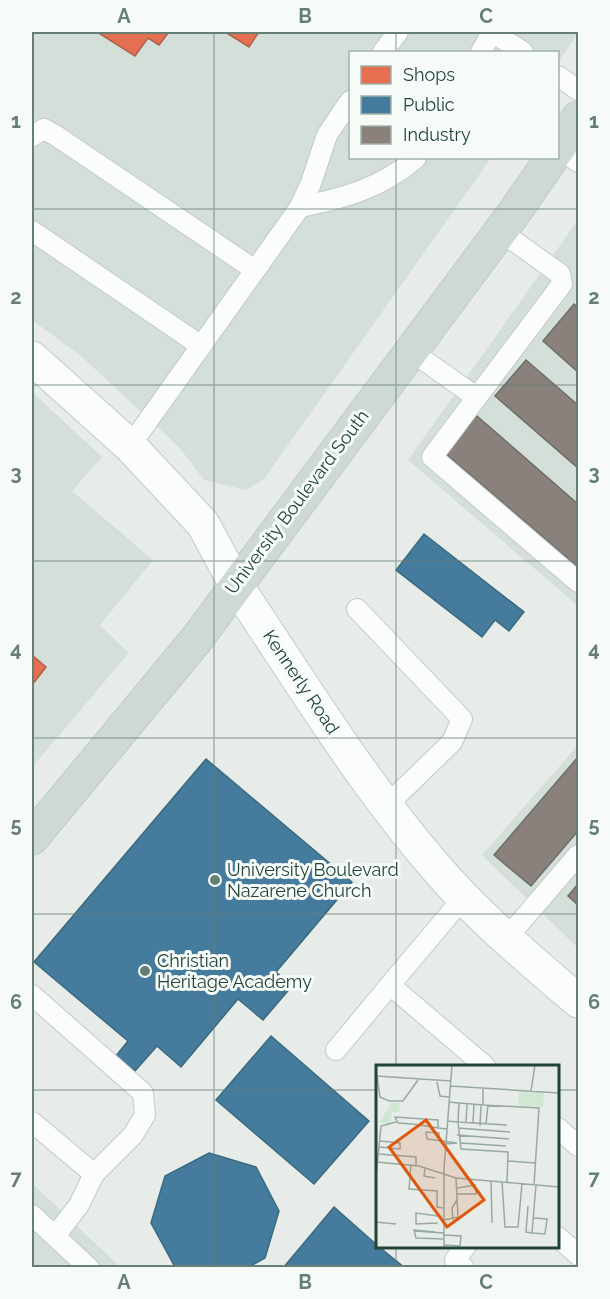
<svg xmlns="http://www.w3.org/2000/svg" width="610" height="1299" font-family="Raleway,sans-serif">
<rect width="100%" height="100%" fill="#e7ece9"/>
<g fill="#d4dfd9">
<path d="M32,32H578V33L558,63V52H350V158H491L264,479L246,490L204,480L179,447L81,356L32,320Z"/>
<path d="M578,220V606L408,460Z"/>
<path d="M32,392L102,457L72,491L153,560L100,625L129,653L32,767Z"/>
<path d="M578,745V948L482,855Z"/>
<path d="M32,1183L120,1267H32Z"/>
</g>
<g fill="#e76f51" stroke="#ac6249" stroke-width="1.5">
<path d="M97,32H169L159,45L148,38L135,56Z"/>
<path d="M225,32H259L249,47Z"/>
<path d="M32,655L46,667L32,685Z"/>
</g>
<g fill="#457b9d" stroke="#3a6a7e" stroke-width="1.5">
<path d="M424,534L524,612L509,631L495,620L482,637L396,570Z"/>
<path d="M206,759L352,882L276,972L292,986L263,1020L238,999L181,1067L157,1046L135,1071L116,1056L128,1041L34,962Z"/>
<path d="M271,1036L369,1121L314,1184L216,1100Z"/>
<path d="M209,1153L256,1167L279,1211L265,1258L247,1268L175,1267L151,1223L165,1176Z"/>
<path d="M334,1207L378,1246L405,1268H283Z"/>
</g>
<g fill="#8a817c" stroke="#6a6f67" stroke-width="1.5">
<path d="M574,304L578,308V372L543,341Z"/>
<path d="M526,360L578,405V468L495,396Z"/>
<path d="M477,416L578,504V567L445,453Z"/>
<path d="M578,757V831L531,886L494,855Z"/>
<path d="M578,884V905L568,896Z"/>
</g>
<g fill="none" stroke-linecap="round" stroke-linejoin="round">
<g stroke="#c4c9c6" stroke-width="22">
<g id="lane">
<path d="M492,32L523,52"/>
<path d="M383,52L398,32"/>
<path d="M481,52L492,32"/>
<path d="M558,76L578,90"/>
<path d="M32,136L44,129L55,135L255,270"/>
<path d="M558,148L578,162"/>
<path d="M300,207C344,198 382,188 416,158"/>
<path d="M32,231L200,345"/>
<path d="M500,231L560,274L562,284L432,457L578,582"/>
<path d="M411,351L476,397"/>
<path d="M130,446L300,207L311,183L327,135L350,101"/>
<path d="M357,609L462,719L452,742L387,805"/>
<path d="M464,897L390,985L485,1066"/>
<path d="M506,939L578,855"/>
<path d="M32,995L143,1093L145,1115L133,1135L94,1174L32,1122"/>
<path d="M336,1050L390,985"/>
<path d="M558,1128L578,1146"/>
<path d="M32,1215L89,1268"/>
<path d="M55,1236L79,1205L94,1174"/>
<path d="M558,1237L578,1255"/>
<path d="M464,1268L455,1260L466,1246"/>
</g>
</g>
<g stroke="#c4c9c6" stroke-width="35">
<path id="street" d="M32,358L130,446L203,524L236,585"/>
</g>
<g stroke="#c2cac6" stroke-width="35">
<path id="secondary" d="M236,585C299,679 359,778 433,864C476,915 528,958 578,1001"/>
</g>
<g stroke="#c1cbc7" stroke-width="35">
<g id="primary">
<path d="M558,149L578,118"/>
<path d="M32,838L196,640L514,213L552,158"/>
</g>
</g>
<use href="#lane" stroke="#fbfcfc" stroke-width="20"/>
<use href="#street" stroke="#fbfcfc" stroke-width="33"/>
<use href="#secondary" stroke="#fbfcfc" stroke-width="33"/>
<use href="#primary" stroke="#ced8d4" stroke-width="33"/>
</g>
<path fill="none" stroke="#667f75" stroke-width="1.5" stroke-opacity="0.55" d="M214,32V1268M396,32V52M396,158V1066M32,209H578M32,385H578M32,561H578M32,738H578M32,914H578M32,1090H378M558,1090H578M396,1246V1268"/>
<g fill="#667f75" stroke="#f6fbf8" stroke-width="2">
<circle cx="215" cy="880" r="6"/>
<circle cx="145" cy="971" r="6"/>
</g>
<g text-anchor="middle" stroke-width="6" stroke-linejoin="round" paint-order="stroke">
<g font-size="18" fill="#214437" stroke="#f6fbf8">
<text transform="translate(297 502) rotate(-53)" y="6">University Boulevard South</text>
<text transform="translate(301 682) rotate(56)" y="6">Kennerly Road</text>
</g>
<g font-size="18" fill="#214437" stroke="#f6fbf8" text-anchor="start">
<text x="227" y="876">University Boulevard<tspan x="227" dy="21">Nazarene Church</tspan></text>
<text x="157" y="967">Christian<tspan x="157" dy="21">Heritage Academy</tspan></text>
</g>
</g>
<g transform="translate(376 1065)">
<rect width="183" height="183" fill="#e7ece9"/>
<path d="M143,26L168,28L167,42L142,40ZM15,38H24L23,47H16L14,59L3,58Z" fill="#cfe7d3"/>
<path fill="none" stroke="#98a9a2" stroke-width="1.5" d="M0,11L75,16M1,11L4,32L13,36H27L42,15M61,17L64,31L73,32M74,21L183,28M155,26L159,0M73,37L83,38L82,57L131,60M83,38L107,40V23M107,40L163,43L158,120M71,56L82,57L85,84L132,87L131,117M90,57L91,39M97,58L98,39M110,59L112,40M104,61L105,40M62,63V55L19,52L22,58L36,59L50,61L62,63L71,64M82,63L134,67M81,70L133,74M63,75V68L50,67L51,74L81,78L69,79M85,78L130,81M3,82L24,84V78L4,76M3,89L40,92V100M132,96L159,98M0,97L43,101L80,113L183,122M35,100L33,124L61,126V142L67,143M49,103L48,111L59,113M0,112L5,61L20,57M115,116L116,158M126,117L129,162H142L146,119M81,123L100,120M81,129H100V122M152,141L150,167L156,168L160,120M62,151L40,148V159L62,158M68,155L82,152L80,113M77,155L76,143L81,135M0,157L20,159M38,166L68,168M59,167L38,165L40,173L68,174M156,168L169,169L171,154L157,153M68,170L85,171L84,181L68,180M68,183V104L76,0"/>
<path fill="#de580e" fill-opacity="0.15" stroke="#de580e" stroke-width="3" d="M50,55L108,135L71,162L13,82Z"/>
<rect width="183" height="183" fill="none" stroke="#214437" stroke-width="3"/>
</g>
<rect width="610" height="1299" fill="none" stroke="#f6fbf8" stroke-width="66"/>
<rect x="349" y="51" width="210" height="108" fill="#f6fbf8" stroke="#a1b2ab" stroke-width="1.5"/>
<rect x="361" y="66" width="30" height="18" fill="#e76f51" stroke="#a1b2ab" stroke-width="1.5"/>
<text x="403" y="81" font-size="18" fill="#214437">Shops</text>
<rect x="361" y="96" width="30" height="18" fill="#457b9d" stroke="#a1b2ab" stroke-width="1.5"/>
<text x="403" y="111" font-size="18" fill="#214437">Public</text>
<rect x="361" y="126" width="30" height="18" fill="#8a817c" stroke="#a1b2ab" stroke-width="1.5"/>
<text x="403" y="141" font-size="18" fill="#214437">Industry</text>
<rect x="33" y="33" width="544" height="1233" fill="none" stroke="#667f75" stroke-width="2"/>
<g font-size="20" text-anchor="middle" font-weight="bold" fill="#667f75">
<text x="124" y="23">A</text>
<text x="305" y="23">B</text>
<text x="486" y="23">C</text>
<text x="16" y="128">1</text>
<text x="594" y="128">1</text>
<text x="16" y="304">2</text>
<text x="594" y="304">2</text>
<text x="16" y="480">3</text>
<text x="594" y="480">3</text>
<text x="16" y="656">4</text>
<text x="594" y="656">4</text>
<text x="16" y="832">5</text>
<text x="594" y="832">5</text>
<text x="16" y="1009">6</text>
<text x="594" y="1009">6</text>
<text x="16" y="1185">7</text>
<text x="594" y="1185">7</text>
<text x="124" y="1289">A</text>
<text x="305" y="1289">B</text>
<text x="486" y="1289">C</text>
</g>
</svg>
